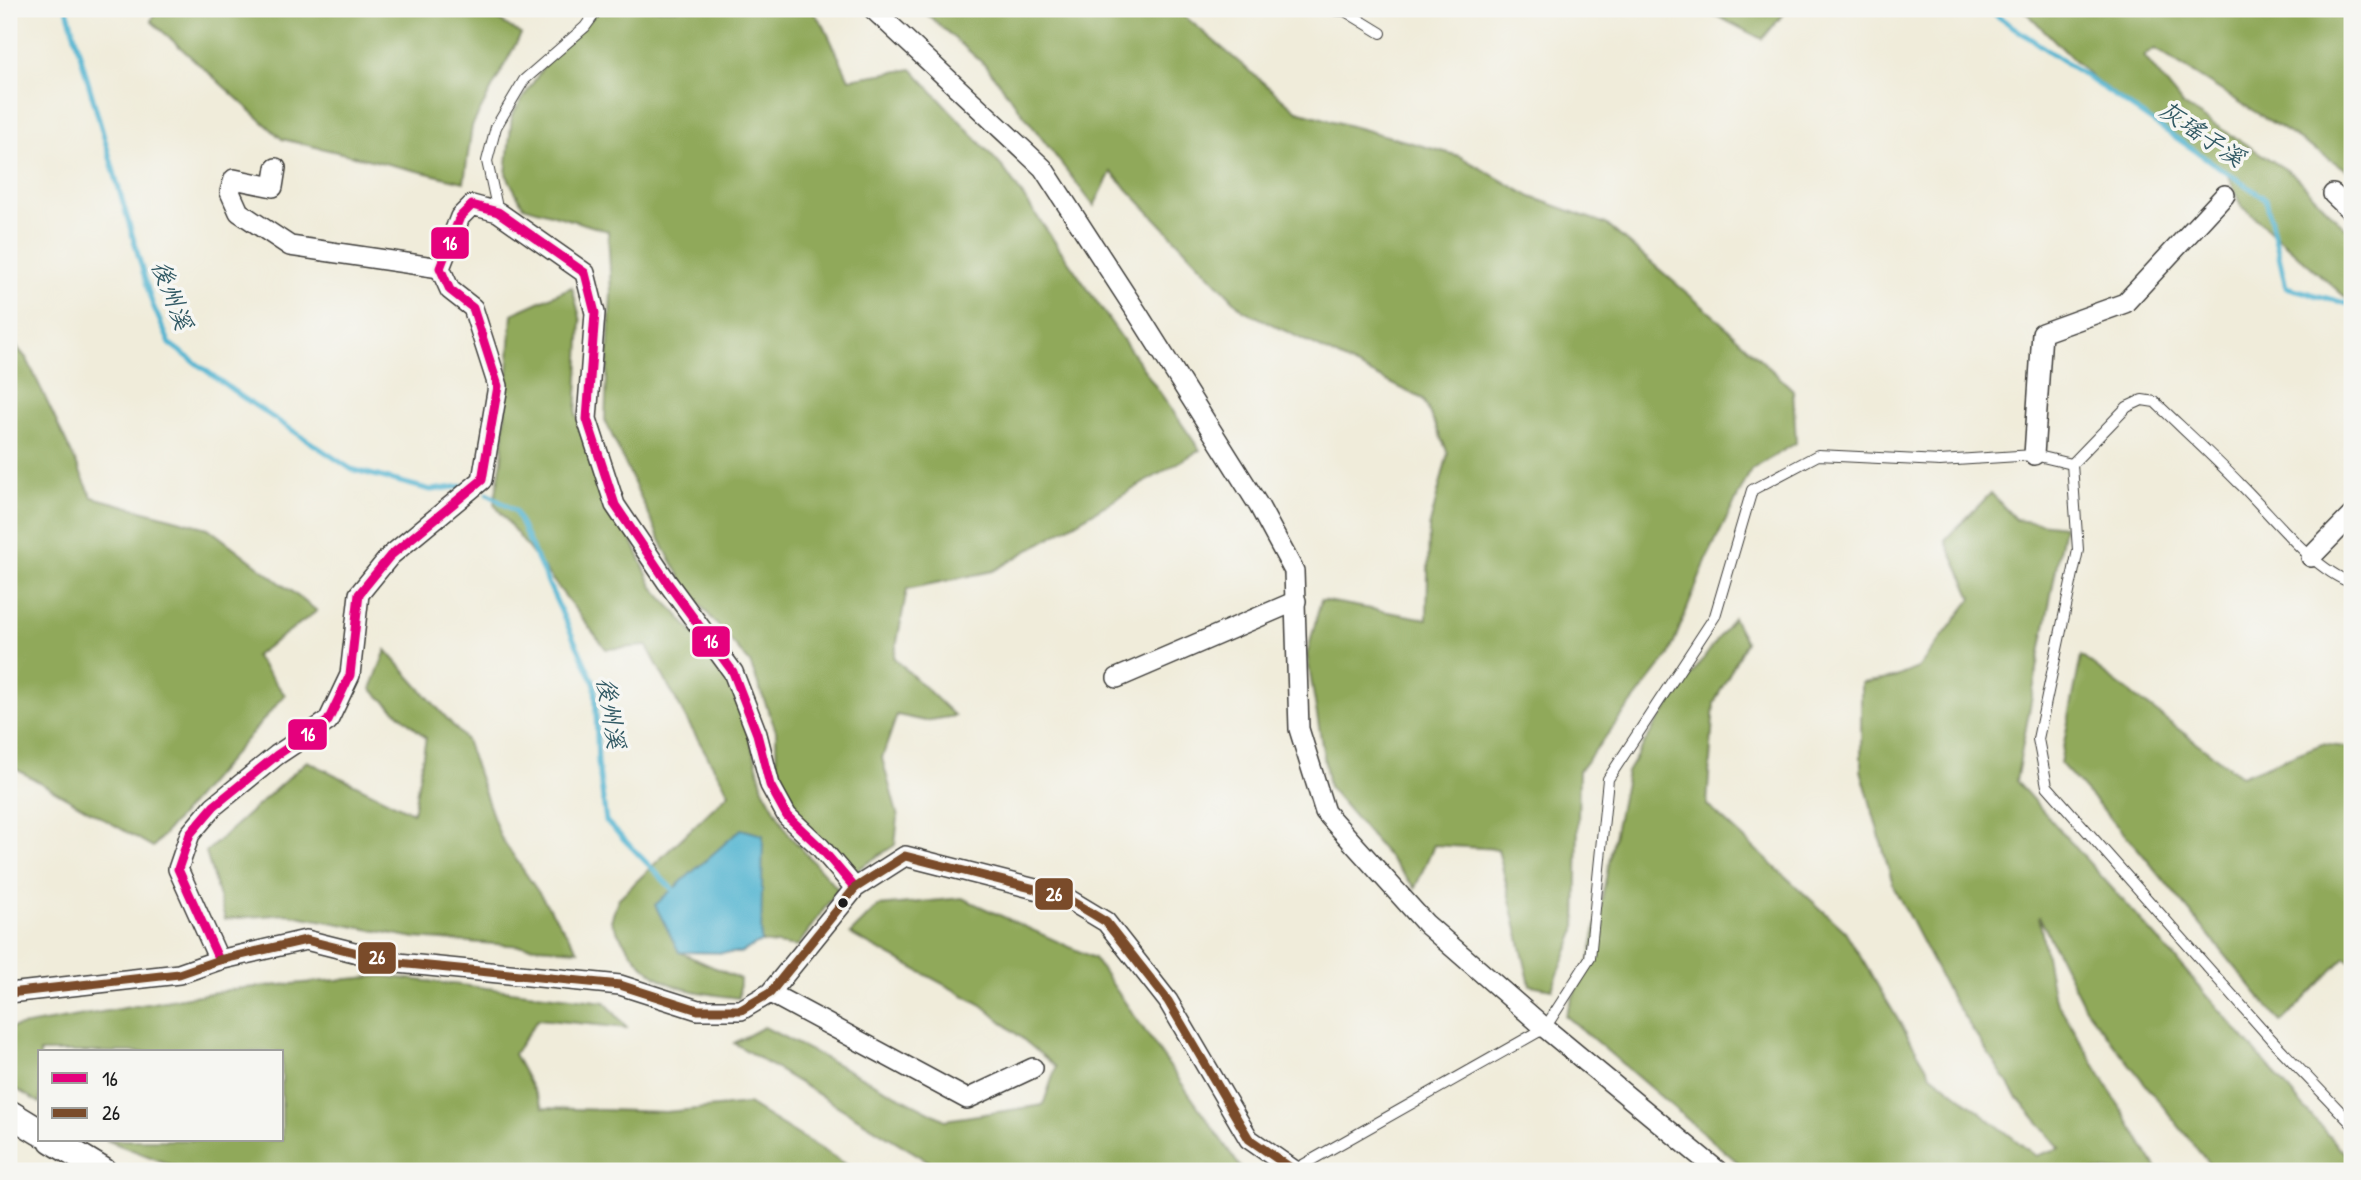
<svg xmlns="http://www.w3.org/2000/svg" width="2361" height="1180" font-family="'Patrick Hand','LXGW WenKai TC',sans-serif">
<rect width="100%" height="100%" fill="#f6f6f2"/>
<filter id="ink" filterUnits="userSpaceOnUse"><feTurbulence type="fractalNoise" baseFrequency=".0143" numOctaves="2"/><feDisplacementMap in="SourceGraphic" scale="14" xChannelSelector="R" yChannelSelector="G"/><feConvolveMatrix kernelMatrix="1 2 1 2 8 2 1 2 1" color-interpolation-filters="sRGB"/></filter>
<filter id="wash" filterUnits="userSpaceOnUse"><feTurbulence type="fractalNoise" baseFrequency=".00686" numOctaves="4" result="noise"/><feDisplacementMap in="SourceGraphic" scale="28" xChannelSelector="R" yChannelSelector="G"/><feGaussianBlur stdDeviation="1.57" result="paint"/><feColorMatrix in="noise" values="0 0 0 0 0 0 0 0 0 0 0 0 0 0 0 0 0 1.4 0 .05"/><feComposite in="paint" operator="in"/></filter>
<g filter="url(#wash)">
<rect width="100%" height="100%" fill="#f0ecda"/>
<g fill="#90a95a" stroke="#56623b" stroke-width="2">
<path d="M156,9H502L494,17L521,34L472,126L464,182L282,139L151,21Z"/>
<path d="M601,9H811L824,26L849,79L912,69L1004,169L1200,450L993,571L907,589L894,658L955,716L925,721L897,715L882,758L898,817L895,845L855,871L809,828L777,789L776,731L750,663L689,592L664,548L605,420L611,292L608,231L523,206L506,174L512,115L551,55Z"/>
<path d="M921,9H1176L1297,111L1459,156L1531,197L1606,224L1714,316L1793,390L1796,443L1751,470L1708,556L1669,655L1579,771L1576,930L1552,989L1530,985L1498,849L1434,845L1415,888L1329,787L1307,655L1321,600L1427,619L1429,528L1448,453L1423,399L1243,310L1111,172L1094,206L986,66Z"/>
<path d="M1703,9H1788L1762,39Z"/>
<path d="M2023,9H2352V173L2155,49L2144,56L2183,105L2293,174L2352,235V303L2242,206L2227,173L2093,79Z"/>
<path d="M572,287L581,321L576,414L652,586L724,668L748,731L763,788L789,835L838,889L797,947L761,942L760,906L679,952L740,979L739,998C669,989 648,985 611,921L618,899L729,793L689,724L647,646L606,649L494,504L502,460L512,314Z"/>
<path d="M9,338L27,359L92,497L208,528L317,611L255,656L285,695L153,847L9,765Z"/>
<path d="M1991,493L2016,520L2064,526L2016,781L2178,962L2339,1148L2352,1158V1171H2217L2212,1168L2085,1008L2039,916L2053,995L2158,1171H1748L1565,1015L1590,958L1627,772L1656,724L1733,618L1746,642L1714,703L1707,805L1845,931L1930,1073L2036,1156L2060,1148L2017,1097L1949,994L1894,888L1861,770V683L1894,678L1918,668L1972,598L1945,540Z"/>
<path d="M386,650L466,740L500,836L578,950L415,938L287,914L225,919L206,852L307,761L413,813L426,738L371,689Z"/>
<path d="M2081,656L2241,776L2322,744L2352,748V961L2345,957L2281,1023L2139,850L2060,763Z"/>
<path d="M962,898L1094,958L1243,1171H1017L938,1167L734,1043L764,1027L945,1120L1043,1105L1056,1067L982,1005L850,934L878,906Z"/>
<path d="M383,976L605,1002L627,1028L538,1019L514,1054L543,1108L666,1112L748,1104L857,1171H187L106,1140H282V1052H40V1103L9,1085V1028L234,989Z"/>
</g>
<path fill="#51b4d0" stroke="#366876" stroke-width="2" d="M741,829L763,835L761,942L740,953L679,952L655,905Z"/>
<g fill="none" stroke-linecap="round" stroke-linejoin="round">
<g stroke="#51b4d0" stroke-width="5">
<path d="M67,9L152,303L170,344L242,397L351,469L431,490L463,486"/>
<path d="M1987,9L2266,199L2286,287L2352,305"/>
<path d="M488,494L515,511L595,685L598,763L606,821L677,894"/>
</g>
</g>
</g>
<g filter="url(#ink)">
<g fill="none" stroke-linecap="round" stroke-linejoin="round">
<g stroke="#3c3b38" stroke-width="12">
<g id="lane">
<path d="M1319,9L1345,11L1381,33"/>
<path d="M498,212L487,161L496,127L524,80L585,27L598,9"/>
<path d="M2352,583C2312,569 2271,514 2240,484C2213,456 2183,429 2155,402L2142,400L2127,407L2072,464L2078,550L2038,739L2047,786L2271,1039L2352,1124"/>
<path d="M1294,1170L1545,1028L1590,958L1608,779L1715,616L1752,490L1818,455L1940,461L2034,455L2072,464"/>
</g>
</g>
<g stroke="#3c3b38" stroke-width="22">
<g id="street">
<path d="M873,9L1043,168L1138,314L1259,506L1294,571L1299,729L1325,812L1426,924L1545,1028L1718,1171"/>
<path d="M276,168L273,187L234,179L230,192L239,212L290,246L440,268"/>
<path d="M2333,194L2352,212"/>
<path d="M2034,455L2042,333L2125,303L2225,195"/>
<path d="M2311,557L2352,515"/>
<path d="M1117,678L1296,601"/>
<path d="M219,960L178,869L190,834L214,806L277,755L328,721L350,675L359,594L390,556L482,480L498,386L473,308L450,290L440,268L460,217L472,205L498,212L585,273L595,313L587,419L615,505L667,582L733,672L757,734L770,785L787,816L820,847L855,888"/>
<path d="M9,993L179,974L219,960L306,940L398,963L620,985L698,1010H741L770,993L855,888L905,856L1063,896L1106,922L1168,1001L1249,1139L1295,1171"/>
<path d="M770,993L967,1099L1033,1068"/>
</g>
</g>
<g stroke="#3c3b38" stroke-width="29">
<g id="secondary">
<path d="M9,1113L40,1132"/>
<path d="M52,1140L103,1171"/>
</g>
</g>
<use href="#lane" stroke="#fff" stroke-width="10"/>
<use href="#street" stroke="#fff" stroke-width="19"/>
<use href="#secondary" stroke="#fff" stroke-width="26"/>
<g stroke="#f6f6f2" stroke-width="14">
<path id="bus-1" d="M219,960L178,869L190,834L214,806L277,755L328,721L350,675L359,594L390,556L482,480L498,386L473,308L450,290L440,268L460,217L472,205L498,212L585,273L595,313L587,419L615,505L667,582L733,672L757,734L770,785L787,816L820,847L855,888"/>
</g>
<g stroke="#f6f6f2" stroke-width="14">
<path id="bus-2" d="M9,993L179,974L219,960L306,940L398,963L620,985L698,1010H741L770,993L855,888L905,856L1063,896L1106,922L1168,1001L1249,1139L1295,1171"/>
</g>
<use href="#bus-1" stroke="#e5007d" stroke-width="9"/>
<use href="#bus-2" stroke="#7a4b2a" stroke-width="9"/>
</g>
</g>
<circle fill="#1c1c1c" stroke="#f6f6f2" stroke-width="2.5" cx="843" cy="903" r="6"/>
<g text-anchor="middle" stroke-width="7" stroke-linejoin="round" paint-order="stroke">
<g font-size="24" font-style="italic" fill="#315964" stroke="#f6f6f2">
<text transform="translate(2202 134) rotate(34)" y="8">灰瑤子溪</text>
<text transform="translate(172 295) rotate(69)" y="8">後州溪</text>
<text transform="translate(611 713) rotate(81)" y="8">後州溪</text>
</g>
</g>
<g stroke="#f6f6f2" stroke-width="2.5">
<rect x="430" y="226" width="40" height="34" rx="7" fill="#e5007d"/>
<rect x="691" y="625" width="40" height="33" rx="7" fill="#e5007d"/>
<rect x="287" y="718" width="41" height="33" rx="7" fill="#e5007d"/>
<rect x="1034" y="877" width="40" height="34" rx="7" fill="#7a4b2a"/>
<rect x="357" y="941" width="40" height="34" rx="7" fill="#7a4b2a"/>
</g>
<g font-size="19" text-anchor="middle" font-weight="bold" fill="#fff">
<text x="450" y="250">16</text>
<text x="711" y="648">16</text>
<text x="308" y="741">16</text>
<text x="1054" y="901">26</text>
<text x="377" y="964">26</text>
</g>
<rect width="2361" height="1180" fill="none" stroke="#f6f6f2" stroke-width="35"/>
<rect x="38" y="1050" width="245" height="91" fill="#f6f6f2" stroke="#9f9f9c" stroke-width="2"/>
<rect x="52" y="1073" width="35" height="10" fill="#e5007d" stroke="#9f9f9c" stroke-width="2"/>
<text x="102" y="1086" font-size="21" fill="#1c1c1c">16</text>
<rect x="52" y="1108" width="35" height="10" fill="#7a4b2a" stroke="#9f9f9c" stroke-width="2"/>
<text x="102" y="1120" font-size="21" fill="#1c1c1c">26</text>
</svg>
